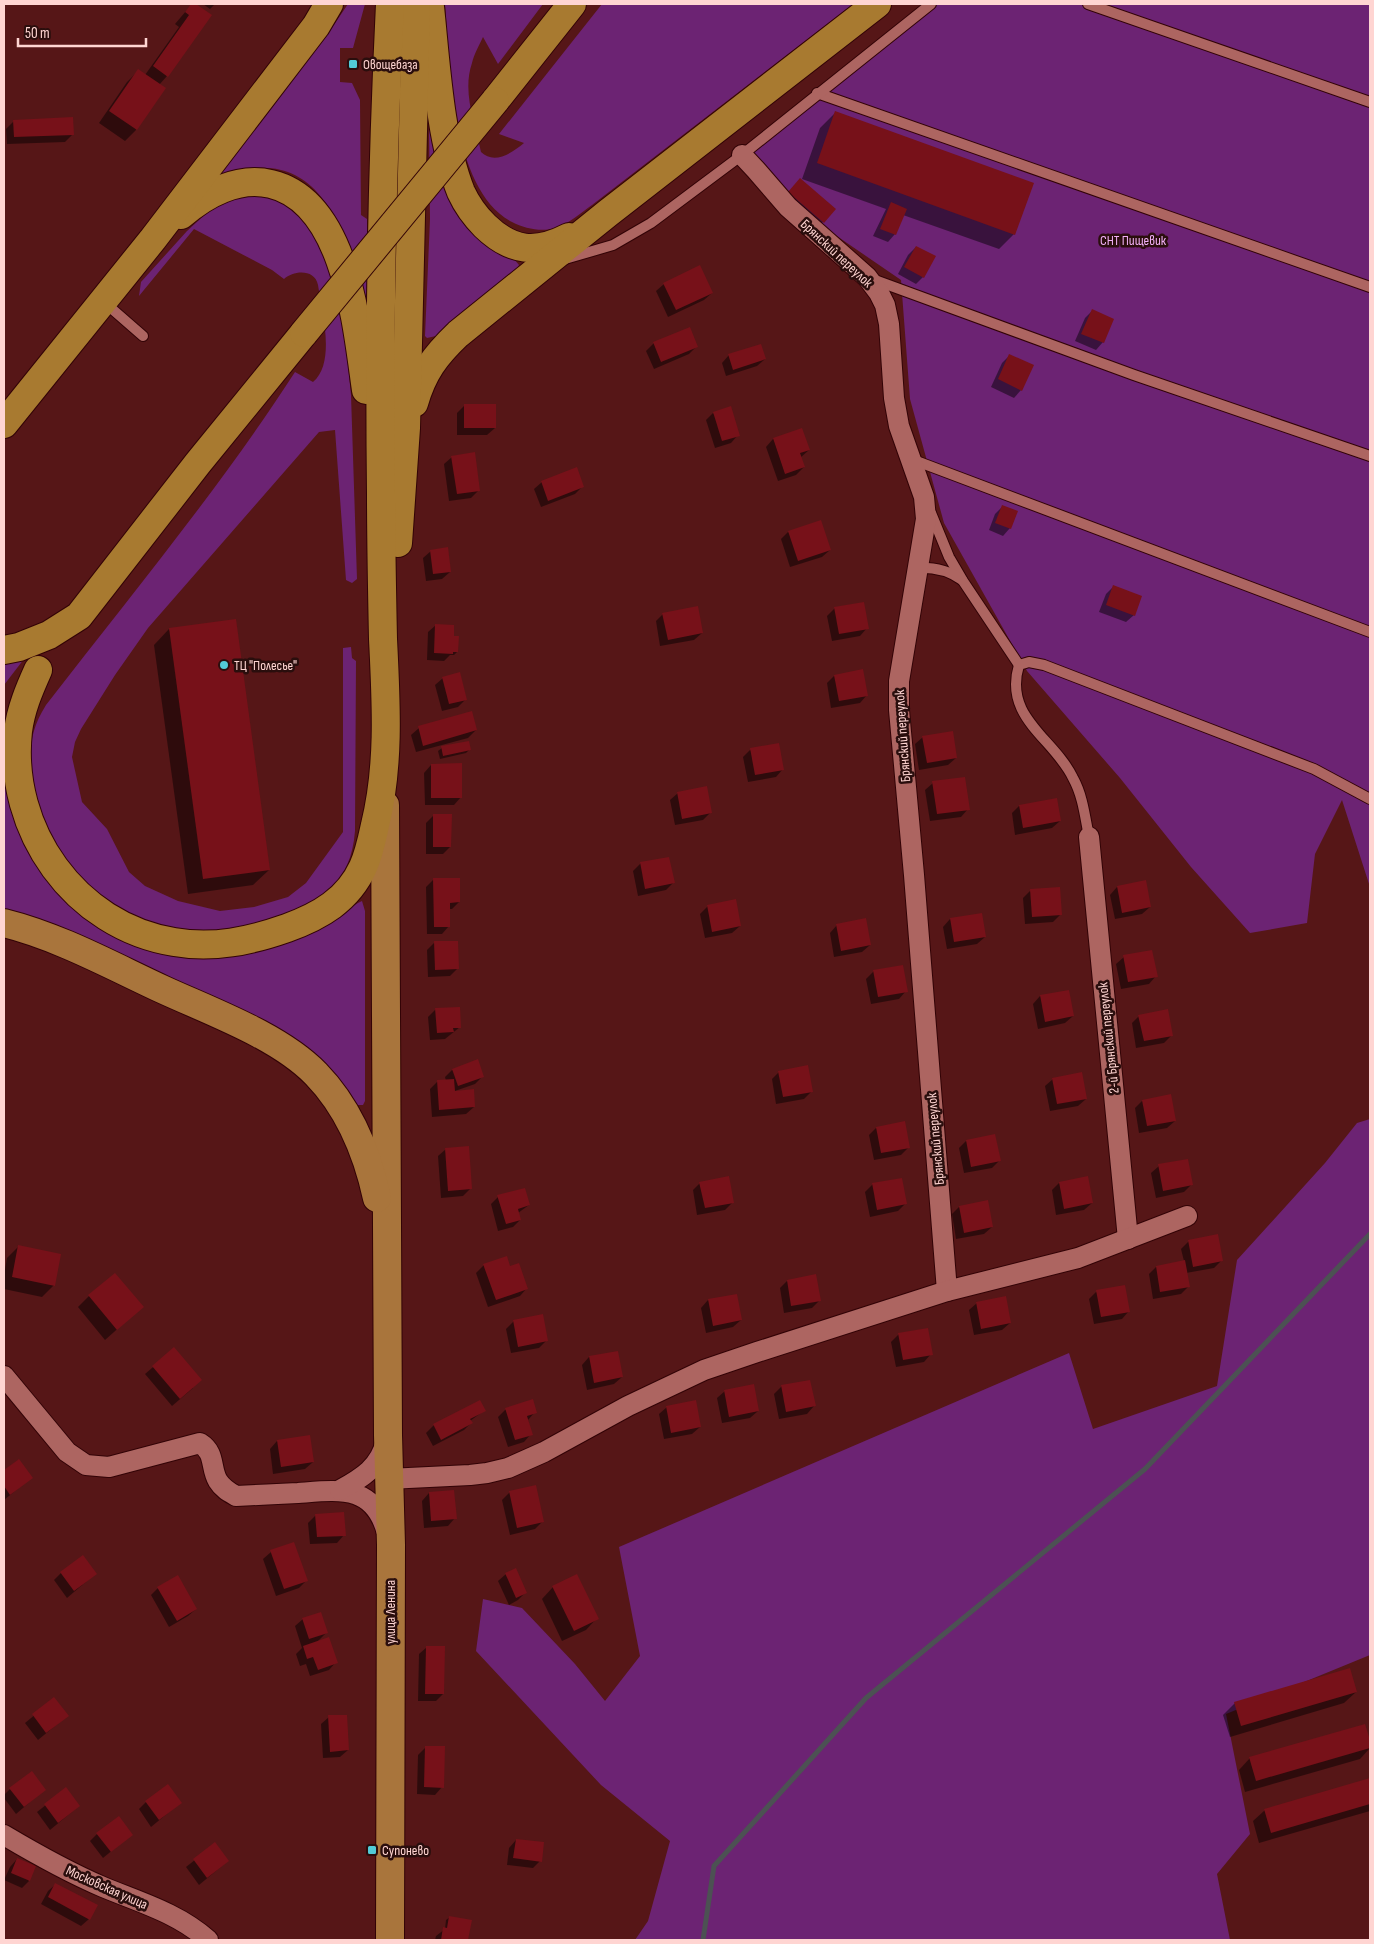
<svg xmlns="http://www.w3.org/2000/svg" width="1374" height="1944" font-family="'Sofia Sans Condensed',sans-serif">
<rect width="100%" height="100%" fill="#561617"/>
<g fill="#6c2373">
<path d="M348,4H365L353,48H340V82L352,83L360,100L361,215L367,219V301L364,303C349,248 330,162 255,168C243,169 232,172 221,176V173L327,35Z"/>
<path d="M445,4H543L498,64L483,37C479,46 474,54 472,63C462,92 475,123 481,152C494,165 512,153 524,143L499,134L602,4H853L592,205C581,213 569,223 556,228C542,232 525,229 512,222C451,190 450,65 445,4Z"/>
<path d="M926,4H1370V887L1342,800L1315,854L1307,923L1250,933L1191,867L1120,778L1027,671L944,523L910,399L901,280L793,206L742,155Z"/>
<path d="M429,128L433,133C440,168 444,207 472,232C485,242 501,250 514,259L519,265L517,269L436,336L427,338L425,336L430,219Z"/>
<path d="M244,194L274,195L311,225L333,275L346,345L351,395L357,579L352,583L346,580L335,430L319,432L148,628L115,675L81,729L75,742L72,757L82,802L107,829L129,872L145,886L178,901L220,911L254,907L288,897L306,883L343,832V648L351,647L352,658L356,661L355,831C351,883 321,904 274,918C252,925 231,931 208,932C168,934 119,916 89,889C83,883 78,875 72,869C67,863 61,858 57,852C47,834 40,814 36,795C29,759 26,737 46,705C131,595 220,488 295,372L313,382C336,363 322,311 318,285C315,269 294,270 284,279L272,270L194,229L139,296L141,282L187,231L209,211Z"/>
<path d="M24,659L4,685V663Z"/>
<path d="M5,752C7,780 9,808 20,834C57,922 160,975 253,953C280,946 307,937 331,923C341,916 351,906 362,901L365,911V1101L363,1105H355C339,1082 325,1061 301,1044L4,911Z"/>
<path d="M1370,1119V1655L1226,1714L1250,1834L1217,1874L1230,1940H635L648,1921L670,1841L601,1785L476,1651L483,1599L522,1608L575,1664L605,1701L640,1656L619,1547L1069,1353L1093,1429L1217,1386L1237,1260L1325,1163L1357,1123Z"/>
</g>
<g fill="#0007">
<path d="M192,4L211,15L167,76L159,85L164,89L136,130L125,141L99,123L127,82L138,71L145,75L179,27L175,24Z"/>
<path d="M203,4H215L210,9Z"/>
<path d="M835,113L1014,234L999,249L903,215L895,234L888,242L873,236L886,209L802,179L820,128Z"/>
<path d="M14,121L73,134L65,142L7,144L6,129Z"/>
<path d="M800,180L834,209L816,230L781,201Z"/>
<path d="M916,247L923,277L916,284L898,274L908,255Z"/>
<path d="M664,284L712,293L704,300L668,317L656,291Z"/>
<path d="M1092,311L1103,342L1096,350L1075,341L1085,318Z"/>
<path d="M654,343L697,346L689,354L654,369L646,351Z"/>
<path d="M729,355L765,359L757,366L726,376L722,363Z"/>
<path d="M1010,355L1021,390L1014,398L991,387L1002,363Z"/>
<path d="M464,406L495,428L487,435H457V413Z"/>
<path d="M713,413L738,435L731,443L715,448L706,420Z"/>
<path d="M773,439L809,450L800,458L804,467L796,475L778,481L766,447Z"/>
<path d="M452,457L479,490L471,498L449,501L444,464Z"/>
<path d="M542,482L583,486L575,494L541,507L534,489Z"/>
<path d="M1003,506L1010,528L1003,536L989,530L995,514Z"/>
<path d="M788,532L830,550L822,557L790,567L781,539Z"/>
<path d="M431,551L450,572L442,579L426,581L423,558Z"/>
<path d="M1114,586L1134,615L1126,622L1099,612L1106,594Z"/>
<path d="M835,608L867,628L860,636L832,641L827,616Z"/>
<path d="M663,614L702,633L694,640L660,646L656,621Z"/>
<path d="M436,625L452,639L457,652L454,655H450L444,661L427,660L428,632Z"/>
<path d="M169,629L269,870L253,885L188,894L154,645Z"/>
<path d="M834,676L867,695L860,703L831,708L827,683Z"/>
<path d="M443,678L466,699L458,707L442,711L435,685Z"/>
<path d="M419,728L476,730L468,738L416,752L411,735Z"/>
<path d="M923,737L956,758L948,765L919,770L915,744Z"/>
<path d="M442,748L469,750L466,753L440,759L438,751Z"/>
<path d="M750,750L783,769L776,777L748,782L743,757Z"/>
<path d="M431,765L461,797L454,805H425L424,773Z"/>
<path d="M933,783L968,809L961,817L930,821L925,790Z"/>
<path d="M678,793L710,813L703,820L675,825L670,800Z"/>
<path d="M1019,806L1060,821L1052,828L1015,835L1012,813Z"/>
<path d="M434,815L450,847L443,854H426V823Z"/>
<path d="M641,863L673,883L666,890L638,896L633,871Z"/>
<path d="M433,880L459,902L452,909H449V926L442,934H427L426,887Z"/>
<path d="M1117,887L1150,907L1142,914L1115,919L1110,895Z"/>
<path d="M1030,891L1060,915L1053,922L1025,924L1023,898Z"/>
<path d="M708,906L740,926L732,933L705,938L700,914Z"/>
<path d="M950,919L985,937L977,944L947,949L943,927Z"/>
<path d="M837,925L870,945L862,952L834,957L830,933Z"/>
<path d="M435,942L457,969L450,976L428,977L427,950Z"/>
<path d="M1124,957L1156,976L1149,984L1121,989L1116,964Z"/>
<path d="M874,971L906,991L899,999L871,1004L866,979Z"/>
<path d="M1040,996L1073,1016L1065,1023L1038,1029L1033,1004Z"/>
<path d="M436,1009L460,1027L445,1039L430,1040L428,1017Z"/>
<path d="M1139,1016L1172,1035L1164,1043L1136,1048L1132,1023Z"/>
<path d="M452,1070L483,1076L475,1084L455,1091L474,1107L466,1114L432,1117L430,1089L437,1082L446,1081L445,1077Z"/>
<path d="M779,1072L812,1091L804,1099L776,1104L772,1079Z"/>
<path d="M1053,1079L1086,1099L1078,1106L1050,1111L1045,1086Z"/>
<path d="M1142,1101L1175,1121L1167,1128L1139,1133L1135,1108Z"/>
<path d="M876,1128L909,1147L901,1155L874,1160L869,1135Z"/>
<path d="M966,1141L999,1161L992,1168L964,1173L959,1148Z"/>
<path d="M446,1149L471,1188L463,1196L441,1198L438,1156Z"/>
<path d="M1159,1166L1191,1185L1184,1192L1156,1198L1151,1173Z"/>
<path d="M700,1183L733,1202L725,1210L697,1215L693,1190Z"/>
<path d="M1059,1183L1092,1203L1084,1210L1056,1215L1052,1190Z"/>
<path d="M873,1184L905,1204L898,1211L870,1217L865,1192Z"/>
<path d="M498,1197L529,1205L518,1213L520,1220L513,1227L498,1231L491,1204Z"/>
<path d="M959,1207L992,1227L984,1234L956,1239L952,1214Z"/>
<path d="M1189,1241L1221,1261L1214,1268L1186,1273L1189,1286L1181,1294L1153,1299L1149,1274L1156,1267L1184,1261L1181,1249Z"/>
<path d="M19,1246L54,1285L42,1297L4,1289V1275L7,1258Z"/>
<path d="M484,1265L510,1268L527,1288L520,1296L488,1307L476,1273Z"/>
<path d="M787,1281L820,1300L812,1308L784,1313L780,1288Z"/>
<path d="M1096,1292L1129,1311L1122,1319L1094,1324L1089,1299Z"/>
<path d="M89,1296L142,1307L105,1340L78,1307Z"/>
<path d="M708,1300L741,1320L733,1327L706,1333L701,1308Z"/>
<path d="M977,1303L1010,1323L1002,1330L974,1335L969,1310Z"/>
<path d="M514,1321L546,1341L539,1348L511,1353L506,1329Z"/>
<path d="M899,1334L931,1354L924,1362L896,1367L891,1342Z"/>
<path d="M174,1349L193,1388L172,1406L145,1374Z"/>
<path d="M617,1352L622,1377L614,1384L587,1390L582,1365L589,1357Z"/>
<path d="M782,1386L814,1406L807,1414L779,1419L774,1394Z"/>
<path d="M725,1391L758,1411L750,1418L722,1423L717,1398Z"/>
<path d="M532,1401L535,1412L528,1420L531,1434L524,1442L508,1447L498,1417L505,1410Z"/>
<path d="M667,1407L700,1427L692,1434L664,1439L659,1414Z"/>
<path d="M485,1410L470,1421L471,1423L464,1430L433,1446L426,1433L434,1425Z"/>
<path d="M277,1441L313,1462L305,1469L273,1474L270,1449Z"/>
<path d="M18,1460L31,1478L4,1500V1471Z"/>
<path d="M510,1492L543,1521L535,1529L510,1535L502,1500Z"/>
<path d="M429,1493L455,1518L448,1526L424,1528L422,1501Z"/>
<path d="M316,1515L344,1535L337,1543L310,1544L308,1523Z"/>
<path d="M271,1552L307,1580L299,1588L276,1596L263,1559Z"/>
<path d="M61,1573L95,1574L67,1598L54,1580Z"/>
<path d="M506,1574L525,1593L518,1600L509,1605L498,1581Z"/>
<path d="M553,1587L597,1618L586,1630L562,1641L542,1599Z"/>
<path d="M158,1588L196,1609L188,1616L169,1627L151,1595Z"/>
<path d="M303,1619L326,1633L317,1642L336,1662L329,1670L310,1676L306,1664L300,1666L296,1654L302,1648L295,1626Z"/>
<path d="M427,1647L443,1694L436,1701H418L419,1654Z"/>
<path d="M1356,1692L1344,1703L1230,1737L1223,1715L1235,1703Z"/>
<path d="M54,1699L67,1716L38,1740L25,1723Z"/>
<path d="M329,1717L348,1750L340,1757L323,1758L321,1724Z"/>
<path d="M1364,1725L1370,1748L1360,1759L1245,1792L1239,1770L1250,1758Z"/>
<path d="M426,1747L442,1787L435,1795L417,1794L418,1755Z"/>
<path d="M1370,1780V1811L1259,1843L1253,1821L1265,1810Z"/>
<path d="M10,1789L44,1790L16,1814L4,1798V1795Z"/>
<path d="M66,1789L79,1806L50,1830L37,1812Z"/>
<path d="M146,1802L180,1803L151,1827L139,1809Z"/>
<path d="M97,1834L131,1835L103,1858L90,1841Z"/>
<path d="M516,1840L540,1861L533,1868L507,1865L509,1848Z"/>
<path d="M215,1844L228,1861L199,1885L186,1867Z"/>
<path d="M17,1859L29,1881L22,1888L4,1880L10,1867Z"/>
<path d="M56,1884L89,1919L81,1926L41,1904L48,1891Z"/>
<path d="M450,1917L471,1921L467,1940H435L436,1936L445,1929L446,1920Z"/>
</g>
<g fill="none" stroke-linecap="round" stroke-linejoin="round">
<path stroke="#4c5153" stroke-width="5" d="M703,1940L714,1866L866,1698L1145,1469L1370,1234"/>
</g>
<g fill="#771119">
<path d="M191,4H196L212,15L168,77L153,66L189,15L185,12Z"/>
<path d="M138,69L166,88L137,130L109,111Z"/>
<path d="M835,111L1034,183L1015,235L817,163Z"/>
<path d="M73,117L74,135L14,137L13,120Z"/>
<path d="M800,178L836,209L824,223L788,192Z"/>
<path d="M891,202L907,209L896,235L880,229Z"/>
<path d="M916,246L936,256L924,278L904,267Z"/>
<path d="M700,265L713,293L676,310L663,283Z"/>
<path d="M1092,309L1114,319L1104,343L1081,334Z"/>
<path d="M690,327L698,347L661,362L653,342Z"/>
<path d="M761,344L766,359L733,370L728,354Z"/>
<path d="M1009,354L1034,365L1022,391L998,379Z"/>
<rect x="464" y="404" width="32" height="24"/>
<path d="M731,406L740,436L722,441L713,412Z"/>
<path d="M802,428L810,450L800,453L805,467L785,474L773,438Z"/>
<path d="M475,452L480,491L457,494L451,456Z"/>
<path d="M577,467L584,487L548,501L541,481Z"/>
<path d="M1002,505L1018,511L1011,529L995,523Z"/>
<path d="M821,520L831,550L798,561L788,531Z"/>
<path d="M448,547L451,572L433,574L430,550Z"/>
<path d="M1113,585L1142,596L1135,616L1106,605Z"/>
<path d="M864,602L869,629L839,634L834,607Z"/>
<path d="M698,606L703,633L668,640L662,613Z"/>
<path d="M236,619L270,870L203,879L169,628Z"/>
<path d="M435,624L454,625V636H459L458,652H453V654L434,653Z"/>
<path d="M863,669L868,696L839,701L834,675Z"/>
<path d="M460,672L467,700L449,704L442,677Z"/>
<path d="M472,711L477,730L423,746L418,726Z"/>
<path d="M953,731L957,758L927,763L922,736Z"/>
<path d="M469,741L471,750L443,756L441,746Z"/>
<path d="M779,743L784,770L755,775L750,748Z"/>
<path d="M462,763V798H431V764Z"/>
<path d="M965,777L970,810L937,814L932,781Z"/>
<path d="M707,786L712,813L682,819L677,792Z"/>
<path d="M1057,798L1061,821L1023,828L1019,805Z"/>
<path d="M433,814H452L451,847H433Z"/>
<path d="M669,857L675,883L645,889L640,862Z"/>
<path d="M433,878H460V902L450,903V927H434Z"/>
<path d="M1146,880L1151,907L1122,913L1117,886Z"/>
<path d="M1060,887L1062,915L1032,917L1030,889Z"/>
<path d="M736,899L741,926L712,932L707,905Z"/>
<path d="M982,913L986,937L954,942L950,918Z"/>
<path d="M866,918L871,945L841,951L836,924Z"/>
<path d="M434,941H458L459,969L435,970Z"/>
<path d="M1152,950L1158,977L1128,982L1123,955Z"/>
<path d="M903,965L908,992L878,997L873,970Z"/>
<path d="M1069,990L1074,1016L1045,1022L1040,995Z"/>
<path d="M460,1007L461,1028H453L454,1032L437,1033L435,1008Z"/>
<path d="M1168,1009L1173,1036L1144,1041L1138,1015Z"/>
<path d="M478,1059L484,1077L458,1086L452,1069Z"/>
<path d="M808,1065L813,1092L783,1097L778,1071Z"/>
<path d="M1082,1072L1087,1099L1057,1104L1052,1078Z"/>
<path d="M454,1079L455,1091L474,1089L475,1107L439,1110L437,1080Z"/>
<path d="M1171,1094L1176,1121L1147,1126L1142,1100Z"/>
<path d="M905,1121L910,1148L881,1153L876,1127Z"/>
<path d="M995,1134L1001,1161L971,1167L966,1140Z"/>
<path d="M469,1146L472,1189L448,1191L445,1148Z"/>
<path d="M1188,1159L1193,1185L1163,1191L1158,1164Z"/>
<path d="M729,1176L734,1203L705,1208L699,1182Z"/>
<path d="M1088,1176L1093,1203L1064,1209L1059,1182Z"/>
<path d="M902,1178L907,1204L877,1210L872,1183Z"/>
<path d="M525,1188L530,1205L518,1209L521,1220L506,1224L497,1195Z"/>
<path d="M988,1200L993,1227L964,1233L959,1206Z"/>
<path d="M1218,1234L1223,1261L1193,1267L1188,1240Z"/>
<path d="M18,1245L61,1254L55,1286L12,1277Z"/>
<path d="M507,1256L510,1266L519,1263L528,1289L496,1300L483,1264Z"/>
<path d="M1185,1260L1190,1287L1160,1292L1156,1266Z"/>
<path d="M115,1273L144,1307L117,1330L88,1295Z"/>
<path d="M816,1274L821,1301L791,1306L787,1280Z"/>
<path d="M1125,1285L1130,1312L1101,1317L1096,1290Z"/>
<path d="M737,1294L742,1320L713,1326L708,1299Z"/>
<path d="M1006,1296L1011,1323L981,1329L976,1302Z"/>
<path d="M543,1314L548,1341L518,1347L513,1320Z"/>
<path d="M928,1328L933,1355L903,1360L898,1333Z"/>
<path d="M174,1347L202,1380L180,1399L152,1366Z"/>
<path d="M618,1351L623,1377L594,1383L589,1356Z"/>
<path d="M810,1380L816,1406L786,1412L781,1385Z"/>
<path d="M754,1384L759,1411L729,1417L724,1390Z"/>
<path d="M533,1399L537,1413L527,1416L533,1435L515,1440L505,1408Z"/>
<path d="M480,1400L486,1411L470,1419L473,1423L441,1440L433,1424Z"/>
<path d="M696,1400L701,1427L671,1433L666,1406Z"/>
<path d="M310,1435L314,1462L281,1467L277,1440Z"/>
<path d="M19,1459L33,1478L10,1495L4,1486V1470Z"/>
<path d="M536,1485L544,1522L517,1528L509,1491Z"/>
<path d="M454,1490L457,1519L431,1521L429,1492Z"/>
<path d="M344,1512L346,1536L317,1537L315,1514Z"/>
<path d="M294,1542L308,1581L284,1589L270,1550Z"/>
<path d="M83,1555L97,1574L74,1591L60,1572Z"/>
<path d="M516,1568L527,1593L516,1598L505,1573Z"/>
<path d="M577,1574L599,1619L574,1631L552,1586Z"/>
<path d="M178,1575L197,1609L177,1621L157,1587Z"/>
<path d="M321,1612L328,1633L309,1639L302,1618Z"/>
<path d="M329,1637L338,1663L318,1670L313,1657L307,1659L303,1646Z"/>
<path d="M426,1646H445L444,1694H425Z"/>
<path d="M1350,1668L1357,1692L1241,1726L1234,1702Z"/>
<path d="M54,1697L69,1716L46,1733L32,1714Z"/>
<path d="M328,1715H347L349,1750L330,1752Z"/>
<path d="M1365,1724L1370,1740V1748L1256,1781L1249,1757Z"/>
<path d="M425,1746H445L444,1788L424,1787Z"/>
<path d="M32,1771L46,1790L24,1807L9,1788Z"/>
<path d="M1370,1778V1804L1271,1833L1264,1809Z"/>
<path d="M168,1784L182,1803L159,1820L145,1801Z"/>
<path d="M66,1787L80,1806L58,1823L44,1804Z"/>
<path d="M119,1816L133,1835L111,1852L96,1833Z"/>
<path d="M516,1839L544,1842L542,1862L513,1858Z"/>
<path d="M215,1842L229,1861L207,1878L193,1859Z"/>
<path d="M17,1858L36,1866L30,1881L11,1873Z"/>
<path d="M55,1883L98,1905L90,1920L48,1897Z"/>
<path d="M449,1916L472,1920L468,1940H441L443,1927L447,1928Z"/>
</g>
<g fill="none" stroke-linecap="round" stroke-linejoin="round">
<g stroke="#320306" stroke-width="12">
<g id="service">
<path d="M1088,4L1370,102"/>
<path d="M817,93L1370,287"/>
<path d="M565,259L613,245L651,223L742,155L931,4"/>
<path d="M872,279L1134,375L1370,456"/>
<path d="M104,302L143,336"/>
<path d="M911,459L1370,632"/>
<path d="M931,513L949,557L963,581L1019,665"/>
<path d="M916,568C934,567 948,570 962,580"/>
<path d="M1089,837C1085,817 1083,796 1073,778C1054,738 1003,718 1019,665L1029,662L1044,665L1314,769L1370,799"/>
</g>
</g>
<g stroke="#320306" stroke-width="22">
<g id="minor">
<path d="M742,155L756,170L788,207L867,277L879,293L885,305L889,324L894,398L899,426L924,497L926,519L899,681V710L914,875L947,1291"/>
<path d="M1089,837L1128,1239"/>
<path d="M4,1376L67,1452L86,1465L109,1467L200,1443C216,1453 210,1468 218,1481C223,1489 229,1492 236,1496C257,1495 277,1494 298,1493C339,1490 374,1484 387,1533"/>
<path d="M388,1479L470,1475L487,1473L508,1468L544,1452L628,1406L704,1370L757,1352L947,1291L1078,1258L1187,1216"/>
<path d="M340,1490C362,1478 380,1467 386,1441"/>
<path d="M4,1835C36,1854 68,1872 103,1887C139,1902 178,1913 208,1940"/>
</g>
</g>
<g stroke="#320306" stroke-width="30">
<g id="primary">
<path d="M385,805L388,1435L391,1545L390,1940"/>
<path d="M4,923C60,937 112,966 164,990C212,1012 279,1036 316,1074C349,1108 367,1152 377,1198"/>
</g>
</g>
<g stroke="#320306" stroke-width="30">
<g id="trunk">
<path d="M430,7C436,64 440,140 461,192C467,205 475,216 485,226C512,252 536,254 569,237"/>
<path d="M495,101L572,4"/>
<path d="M181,215C205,194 238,176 271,184C347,202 357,328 366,390"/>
<path d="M414,403C423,372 435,356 458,334L608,213L877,4"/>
<path d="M4,424L153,239L316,26L329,4"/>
<path d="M398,543L406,428L416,4"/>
<path d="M4,650L19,647L49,635L79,616L198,463L304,333"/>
<path d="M38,670C29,690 21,709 18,731C7,830 75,926 174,942C213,949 250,941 287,928C320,916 348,900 363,867C369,854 372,839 375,825C390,764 386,701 383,639C382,591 381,542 381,494C379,331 382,167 390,4"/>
</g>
</g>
<use href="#service" stroke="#ad6561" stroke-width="10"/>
<use href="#minor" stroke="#ad6561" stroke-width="20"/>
<use href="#primary" stroke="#a9753c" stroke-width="28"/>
<use href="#trunk" stroke="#a87a30" stroke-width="28"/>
<g stroke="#320306" stroke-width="30" stroke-linecap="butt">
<path id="trunk-bridge" d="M304,333L495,101"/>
</g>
<use href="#trunk-bridge" stroke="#a87a30" stroke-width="28"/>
</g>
<g fill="#52cbd7" stroke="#2a0e0d" stroke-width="2">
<rect x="348" y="59" width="10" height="10" rx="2.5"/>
<circle cx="224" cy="665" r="5"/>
<rect x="367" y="1845" width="10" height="10" rx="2.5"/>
</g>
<g text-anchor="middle" stroke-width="5" stroke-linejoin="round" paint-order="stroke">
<g font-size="14" fill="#ffd5d2" stroke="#2a0e0d" text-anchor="start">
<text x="363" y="69">Овощебаза</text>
<text x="234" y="670">ТЦ "Полесье"</text>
<text x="382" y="1855">Супонево</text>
</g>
<g font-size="14" fill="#f2b1f8" stroke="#2a0e0d">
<text x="1133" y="245">СНТ Пищевик</text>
</g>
<g font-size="14" fill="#ffd5d2" stroke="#2a0e0d">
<text transform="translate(837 253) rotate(43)" y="5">Брянский переулок</text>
<text transform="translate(902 736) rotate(-94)" y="5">Брянский переулок</text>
<text transform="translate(1108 1038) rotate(-96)" y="5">2-й Брянский переулок</text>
<text transform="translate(935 1139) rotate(-95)" y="5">Брянский переулок</text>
<text transform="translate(390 1612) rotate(-90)" y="5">улица Ленина</text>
<text transform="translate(107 1887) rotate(24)" y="5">Московская улица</text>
</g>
</g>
<rect width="1374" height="1944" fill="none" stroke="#ffd5d2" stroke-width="10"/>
<path d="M18 38v8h128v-8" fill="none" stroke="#ffd5d2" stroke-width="2.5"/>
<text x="25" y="38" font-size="15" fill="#ffd5d2" stroke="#2a0e0d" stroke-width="4" paint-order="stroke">50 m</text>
</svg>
